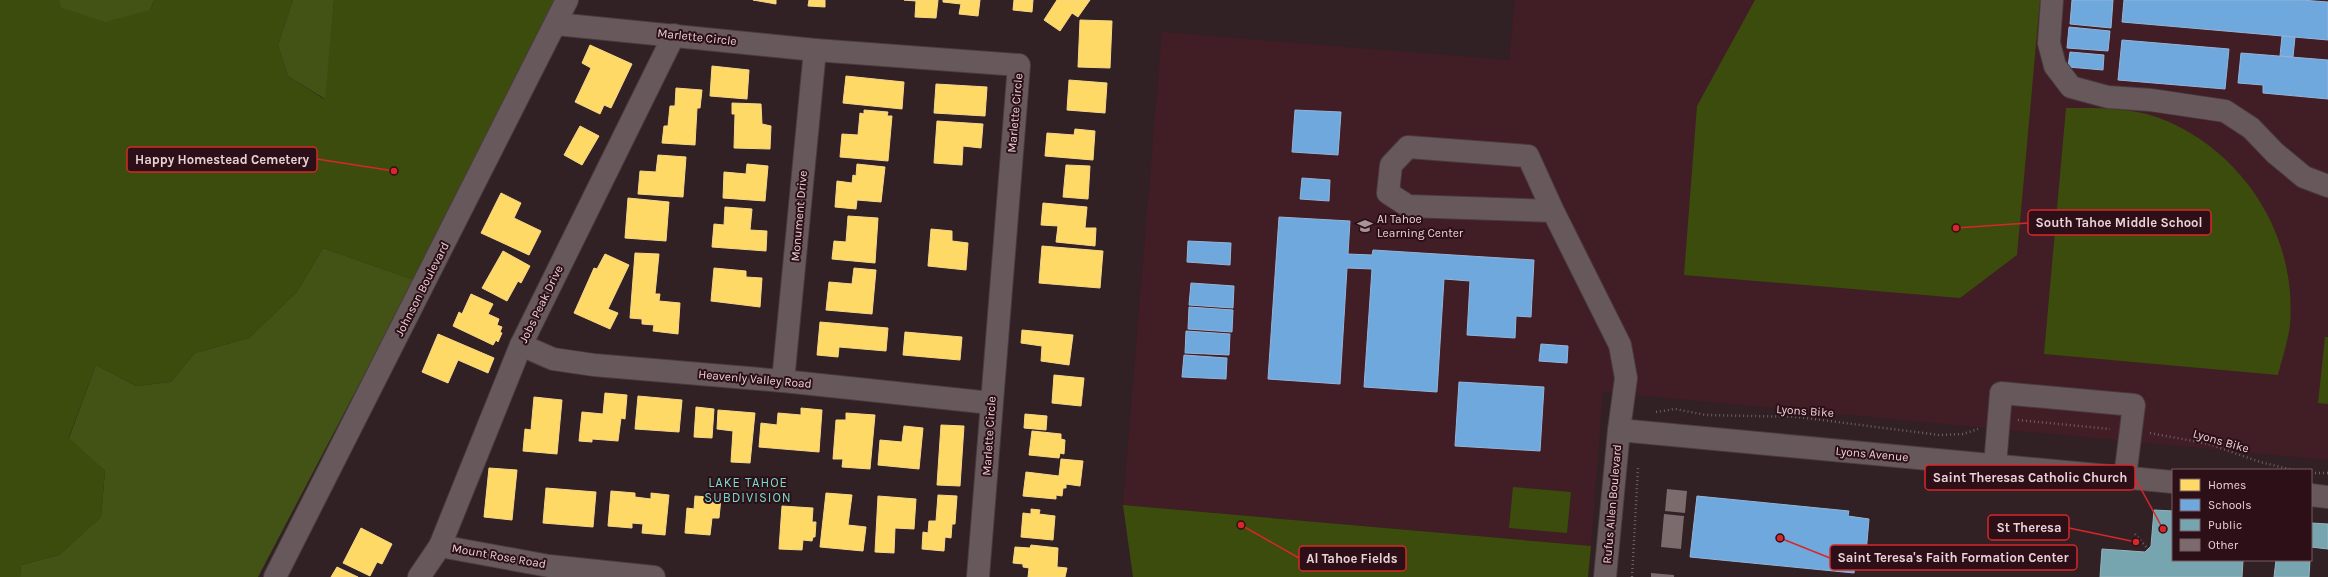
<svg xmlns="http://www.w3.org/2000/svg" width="2328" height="577" font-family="Karla,sans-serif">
<rect width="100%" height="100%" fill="#312024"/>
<path fill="#411d26" d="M1515,0H2328V460L1603,392L1591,546L1123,505L1162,32L1509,60Z"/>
<g fill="#3c4c0c">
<path d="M0,0H59L60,7L150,10L154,0H293L278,45L288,76L324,99L334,0H558L414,280L323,248L297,292L249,338L195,353L171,382L136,386L96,365L69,437L105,471L101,517L59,555L21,565L20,577H0Z"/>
<path d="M1755,0H2040L2017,255L1960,298L1684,275L1697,106Z"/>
<path d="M2066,108C2100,108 2135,107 2167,121C2247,156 2297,238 2290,325C2288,341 2282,359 2278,375L2044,354Z"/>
<path d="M2325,337H2328V404L2318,403Z"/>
<path d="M1513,487L1571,492L1567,533L1509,528Z"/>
<path d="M1123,505L1591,546L1588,577H1133Z"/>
</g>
<g fill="#435316">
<path d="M59,0H154L150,10L105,22L60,7Z"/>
<path d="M293,0H334L325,99L288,76L278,45Z"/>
<path d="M323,248L414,280L258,577H20L21,565L59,555L101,517L105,471L69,438L96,365L136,386L171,382L195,353L249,338L297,292Z"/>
</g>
<g fill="#ffd966" stroke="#f8d788">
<path d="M753,0H776V4Z"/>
<path d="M809,0H825V7L808,6Z"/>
<path d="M904,0H938L936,18L915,17L916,1Z"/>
<path d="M943,0H980L978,16L959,14L961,4L943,2Z"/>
<path d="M1014,0H1033L1032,12L1013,10Z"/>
<path d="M1057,0H1090L1078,17L1072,13L1060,31L1044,20Z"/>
<path d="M1080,20L1112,21L1110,68L1078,67Z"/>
<path d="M590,45L632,64L611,108L604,105L600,114L575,102L591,68L582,63Z"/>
<path d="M712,66L749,70L747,99L710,96Z"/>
<path d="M846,76L904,82L902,109L843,103Z"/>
<path d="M1069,80L1107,83L1105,113L1067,110Z"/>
<path d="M936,84L987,87L985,116L934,113Z"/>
<path d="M676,88L702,90L700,108H697L695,145L662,143L664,126H668L670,106H675Z"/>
<path d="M732,103L761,104L762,124L771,126L770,149L734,148L735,114H732Z"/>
<path d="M864,110L888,112L887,116H892L888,161L840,157L842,134L858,135L860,113L864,114Z"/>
<path d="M937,121L983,124L981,148L963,146L962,165L934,163Z"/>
<path d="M580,126L599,136L582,165L564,155Z"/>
<path d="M1075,129L1095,131L1093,160L1045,156L1047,133L1074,135Z"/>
<path d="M658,155L686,157L683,197L638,194L640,171L656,172Z"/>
<path d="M747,164L768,166L765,201L723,198L724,172L746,174Z"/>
<path d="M857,164L885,167L881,202L857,200L856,209L835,207L837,181L852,183L853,175L856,176Z"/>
<path d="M1066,165L1090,166L1088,199L1063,197Z"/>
<path d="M501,193L521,203L514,218L541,231L529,255L481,233Z"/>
<path d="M628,198L669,202L666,241L625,238Z"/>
<path d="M1043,203L1087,207L1085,228H1096L1095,246L1056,242L1058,226L1041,225Z"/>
<path d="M725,207L752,209L750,230L767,231L766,251L712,247L714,224L724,225Z"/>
<path d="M848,216L878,218L875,263L832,259L834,241L846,242Z"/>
<path d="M931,229L952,231V241L968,243L966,270L928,266Z"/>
<path d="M1042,246L1103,251L1100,288L1039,283Z"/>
<path d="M503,251L530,266L521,283L518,281L507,301L482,288Z"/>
<path d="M635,253L659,254L655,294H660L659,301L680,303L678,334L653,331L654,325L642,324V319L630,318Z"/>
<path d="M605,254L629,265L608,309L618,313L610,329L574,313L594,268L597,269Z"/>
<path d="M714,268L746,271V277L762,278L760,307L711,301Z"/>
<path d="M854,268L876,270L872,314L826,310L829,282L852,284Z"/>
<path d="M471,294L493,304L488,314L499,319L497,325L502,327L500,332L502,333L498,342L496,340L493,345L453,326L459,312L462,314Z"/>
<path d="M820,322L888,328L886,351L839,347L838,357L817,355Z"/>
<path d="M1022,330L1073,335L1069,365L1041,361L1042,346L1021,343Z"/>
<path d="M905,332L962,337L960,360L903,355Z"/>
<path d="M438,334L494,358L488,373L458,360L448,383L422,372Z"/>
<path d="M1054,375L1084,378L1081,406L1052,403Z"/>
<path d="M605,393L627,395L625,419L621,418L618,441L592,439V442L579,441L582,412L603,414Z"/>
<path d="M638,396L682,400L679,432L635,429Z"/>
<path d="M534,397L562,400L557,454L523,451L525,429L531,430Z"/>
<path d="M696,407L714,409L712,438L694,437Z"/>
<path d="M801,408L822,410L819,452L759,447L761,423L777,425L778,413L801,415Z"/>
<path d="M718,410L755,413L750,463L731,462L733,431L717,429Z"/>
<path d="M846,413L875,415L870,469L842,467L843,459H833L836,420H846Z"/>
<path d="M1025,414L1047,416L1046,430L1024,428Z"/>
<path d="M941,425L964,426L960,486L937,485Z"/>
<path d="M904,426L923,428L919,469L878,465L880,440L902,442Z"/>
<path d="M1032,431L1061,434V439L1065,440L1064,454L1060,453L1059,458L1029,455Z"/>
<path d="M1061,459L1083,461L1080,486L1066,484V488H1063L1062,496L1056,495V499L1023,496L1026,472L1059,476Z"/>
<path d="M489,468L517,470L512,520L484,517Z"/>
<path d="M546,488L596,492L593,527L543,523Z"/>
<path d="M611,491L635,493V497L651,499V493L669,495L665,535L642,533L643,524L632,523V528L608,526Z"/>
<path d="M826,493L852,495L848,525L866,527L863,551L820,547Z"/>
<path d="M938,495L957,496L955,524H952L951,538L945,537L944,551L922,549L923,532L928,533L929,521H936Z"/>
<path d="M695,496L721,498L719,518H712L710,535L685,533L687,508L694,509Z"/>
<path d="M878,496L916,499L914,529L895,528L894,553L875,552Z"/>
<path d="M782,506L813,508L812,522H816L815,537H813L812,541L803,540L802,550L779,549Z"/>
<path d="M1031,509L1040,510L1039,514L1055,516L1053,540L1021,537L1023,513L1031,514Z"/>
<path d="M361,528L392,544L382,564L377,562L370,576L343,563Z"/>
<path d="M1031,545L1058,548L1057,567L1067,568L1065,577H1028L1029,568L1023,567V564L1013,563L1015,547L1030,548Z"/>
<path d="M337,567L358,577H331Z"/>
</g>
<g fill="#6fa8dc" stroke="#94b5da">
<path d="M2072,0H2113L2111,28L2070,24Z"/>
<path d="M2124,0H2301L2328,2V40L2122,22Z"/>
<path d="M2069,27L2110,31L2108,51L2067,48Z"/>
<path d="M2282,36L2295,37L2293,57L2280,56Z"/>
<path d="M2122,40L2229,49L2225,89L2118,80Z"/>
<path d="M2070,52L2104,55L2103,70L2068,67Z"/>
<path d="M2241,53L2328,60V99L2263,93V85L2238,83Z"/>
<path d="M1295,110L1341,112L1338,155L1292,152Z"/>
<path d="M1302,178L1330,180L1329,201L1300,199Z"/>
<path d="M1279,217L1350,221L1348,254L1372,255L1373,250L1534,260L1531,317L1516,316L1515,338L1467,335L1470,281L1444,279L1437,392L1364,387L1372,269L1347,268L1340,384L1268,379Z"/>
<path d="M1188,241L1231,243L1230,265L1187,262Z"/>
<path d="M1191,283L1234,286L1233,308L1189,305Z"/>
<path d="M1189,307L1233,310L1232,332L1188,329Z"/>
<path d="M1186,331L1230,334L1229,355L1185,353Z"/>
<path d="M1541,344L1568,346L1567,363L1539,361Z"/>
<path d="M1184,355L1227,358L1226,379L1182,377Z"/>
<path d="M1459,382L1544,387L1540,451L1455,446Z"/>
<path d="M1697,496L1849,511L1848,516L1869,519L1865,565L1855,564L1854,573L1690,557Z"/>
</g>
<g fill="#76a5af" stroke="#98b3bb">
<path d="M2154,510L2173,511V560H2243L2242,577H2100L2102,549L2145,552L2151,546Z"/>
<path d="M2311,523L2328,524V549L2311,547V550Z"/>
<path d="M2276,560H2310L2309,577H2274Z"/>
</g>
<g fill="#7b6b6c">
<path d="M1667,489L1687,491L1685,513L1665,511Z"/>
<path d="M1664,514L1684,516L1681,549L1661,547Z"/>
<path d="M1651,573L1674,575V577H1651Z"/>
</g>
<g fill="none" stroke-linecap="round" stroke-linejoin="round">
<g stroke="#4a3b3e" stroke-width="24">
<g id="minor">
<path d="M2052,0L2049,43L2055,66L2071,87L2108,97L2151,100L2225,111L2251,128L2275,153L2304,177L2328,186"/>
<path d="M556,24L815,50L1019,65L978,577"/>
<path d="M1553,211L1408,206L1388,193L1391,165L1408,147L1528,156L1553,211L1620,345L1626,378L1619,430L1605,577"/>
<path d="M521,345L553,359L594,365L783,381L991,403"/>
<path d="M783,381L815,50"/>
<path d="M1619,430L2173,482"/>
<path d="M1995,465L2001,393L2134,405L2125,477"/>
<path d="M2311,495L2328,497"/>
<path d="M440,546L549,566L654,577"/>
<path d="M275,577L567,0"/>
<path d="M419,577L440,546L521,345L674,35"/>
</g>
</g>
<g stroke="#6c6163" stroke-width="2.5" stroke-dasharray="1 3" stroke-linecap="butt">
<path d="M1656,412L1675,409L1706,415L1798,417L1939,435L1963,434L1978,429"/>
<path d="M2018,420L2110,429"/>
<path d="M2150,433L2209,444L2260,462L2293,470"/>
<path d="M2315,473H2328"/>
<path d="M2135,534L2148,549"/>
<path d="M1632,577L1638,468"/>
</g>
<use href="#minor" stroke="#67595b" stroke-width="22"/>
</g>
<defs>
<g id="school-bare" transform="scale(1.2)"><path d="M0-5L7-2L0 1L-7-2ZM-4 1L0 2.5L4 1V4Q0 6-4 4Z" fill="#a99498" stroke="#2d0f17" stroke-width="2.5" paint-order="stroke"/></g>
</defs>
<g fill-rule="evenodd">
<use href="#school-bare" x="1365" y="226"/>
</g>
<g text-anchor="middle" stroke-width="4" stroke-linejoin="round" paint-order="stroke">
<g font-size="12" fill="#e9d3d7" stroke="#2d0f17">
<text transform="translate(697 37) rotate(6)" y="4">Marlette Circle</text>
<text transform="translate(1015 113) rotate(-85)" y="4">Marlette Circle</text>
<text transform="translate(799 216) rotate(-85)" y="4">Monument Drive</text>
<text transform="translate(422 289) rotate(-63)" y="4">Johnson Boulevard</text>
<text transform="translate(541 304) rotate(-64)" y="4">Jobs Peak Drive</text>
<text transform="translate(755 379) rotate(5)" y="4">Heavenly Valley Road</text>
<text transform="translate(1805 411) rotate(4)" y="4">Lyons Bike</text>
<text transform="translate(989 436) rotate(-86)" y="4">Marlette Circle</text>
<text transform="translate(2221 441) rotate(16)" y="4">Lyons Bike</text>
<text transform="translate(1872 454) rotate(5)" y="4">Lyons Avenue</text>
<text transform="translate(1612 504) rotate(-85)" y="4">Rufus Allen Boulevard</text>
<text transform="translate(499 556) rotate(10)" y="4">Mount Rose Road</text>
</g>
<g font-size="12" fill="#e9d3d7" stroke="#2d0f17" text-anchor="start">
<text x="1377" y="223">Al Tahoe<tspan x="1377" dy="14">Learning Center</tspan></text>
</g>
<g font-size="13" letter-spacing="1" fill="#73dccf" stroke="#2d0f17">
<text x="748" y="487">LAKE TAHOE<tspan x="748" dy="15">SUBDIVISION</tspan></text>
</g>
</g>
<path fill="none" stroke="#d62828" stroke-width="1.5" d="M394 171L317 159M1956 228L2028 223M2163 529L2135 478M2136 542L2069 528M1780 538L1830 558M1241 525L1299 558"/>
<g fill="#d62828" stroke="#2d0f17" stroke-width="1.5">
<circle cx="394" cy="171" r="4"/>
<circle cx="1956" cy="228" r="4"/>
<circle cx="2163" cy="529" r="4"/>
<circle cx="2136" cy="542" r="4"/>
<circle cx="1780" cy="538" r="4"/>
<circle cx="1241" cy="525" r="4"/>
</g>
<g fill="#2d0f17" stroke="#d62828" stroke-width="1.5">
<rect x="127" y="147" width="190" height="25" rx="4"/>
<rect x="2028" y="210" width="183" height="25" rx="4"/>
<rect x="1925" y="465" width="210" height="25" rx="4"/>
<rect x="1988" y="515" width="81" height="25" rx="4"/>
<rect x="1830" y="545" width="247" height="25" rx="4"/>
<rect x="1299" y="546" width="107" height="25" rx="4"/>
</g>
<g font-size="13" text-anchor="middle" font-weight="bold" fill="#e9d3d7">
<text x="222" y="164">Happy Homestead Cemetery</text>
<text x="2119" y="227">South Tahoe Middle School</text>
<text x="2030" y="482">Saint Theresas Catholic Church</text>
<text x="2029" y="532">St Theresa</text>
<text x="1953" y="562">Saint Teresa's Faith Formation Center</text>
<text x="1352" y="563">Al Tahoe Fields</text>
</g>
<rect x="2172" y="469" width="140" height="92" fill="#2d0f17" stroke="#785d64"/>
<rect x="2180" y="479" width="20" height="12" fill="#ffd966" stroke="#785d64"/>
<text x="2208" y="489" font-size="12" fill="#e9d3d7">Homes</text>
<rect x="2180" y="499" width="20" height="12" fill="#6fa8dc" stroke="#785d64"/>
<text x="2208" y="509" font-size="12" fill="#e9d3d7">Schools</text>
<rect x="2180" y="519" width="20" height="12" fill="#76a5af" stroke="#785d64"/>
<text x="2208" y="529" font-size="12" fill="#e9d3d7">Public</text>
<rect x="2180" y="539" width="20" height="12" fill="#7b6b6c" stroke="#785d64"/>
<text x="2208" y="549" font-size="12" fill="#e9d3d7">Other</text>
</svg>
